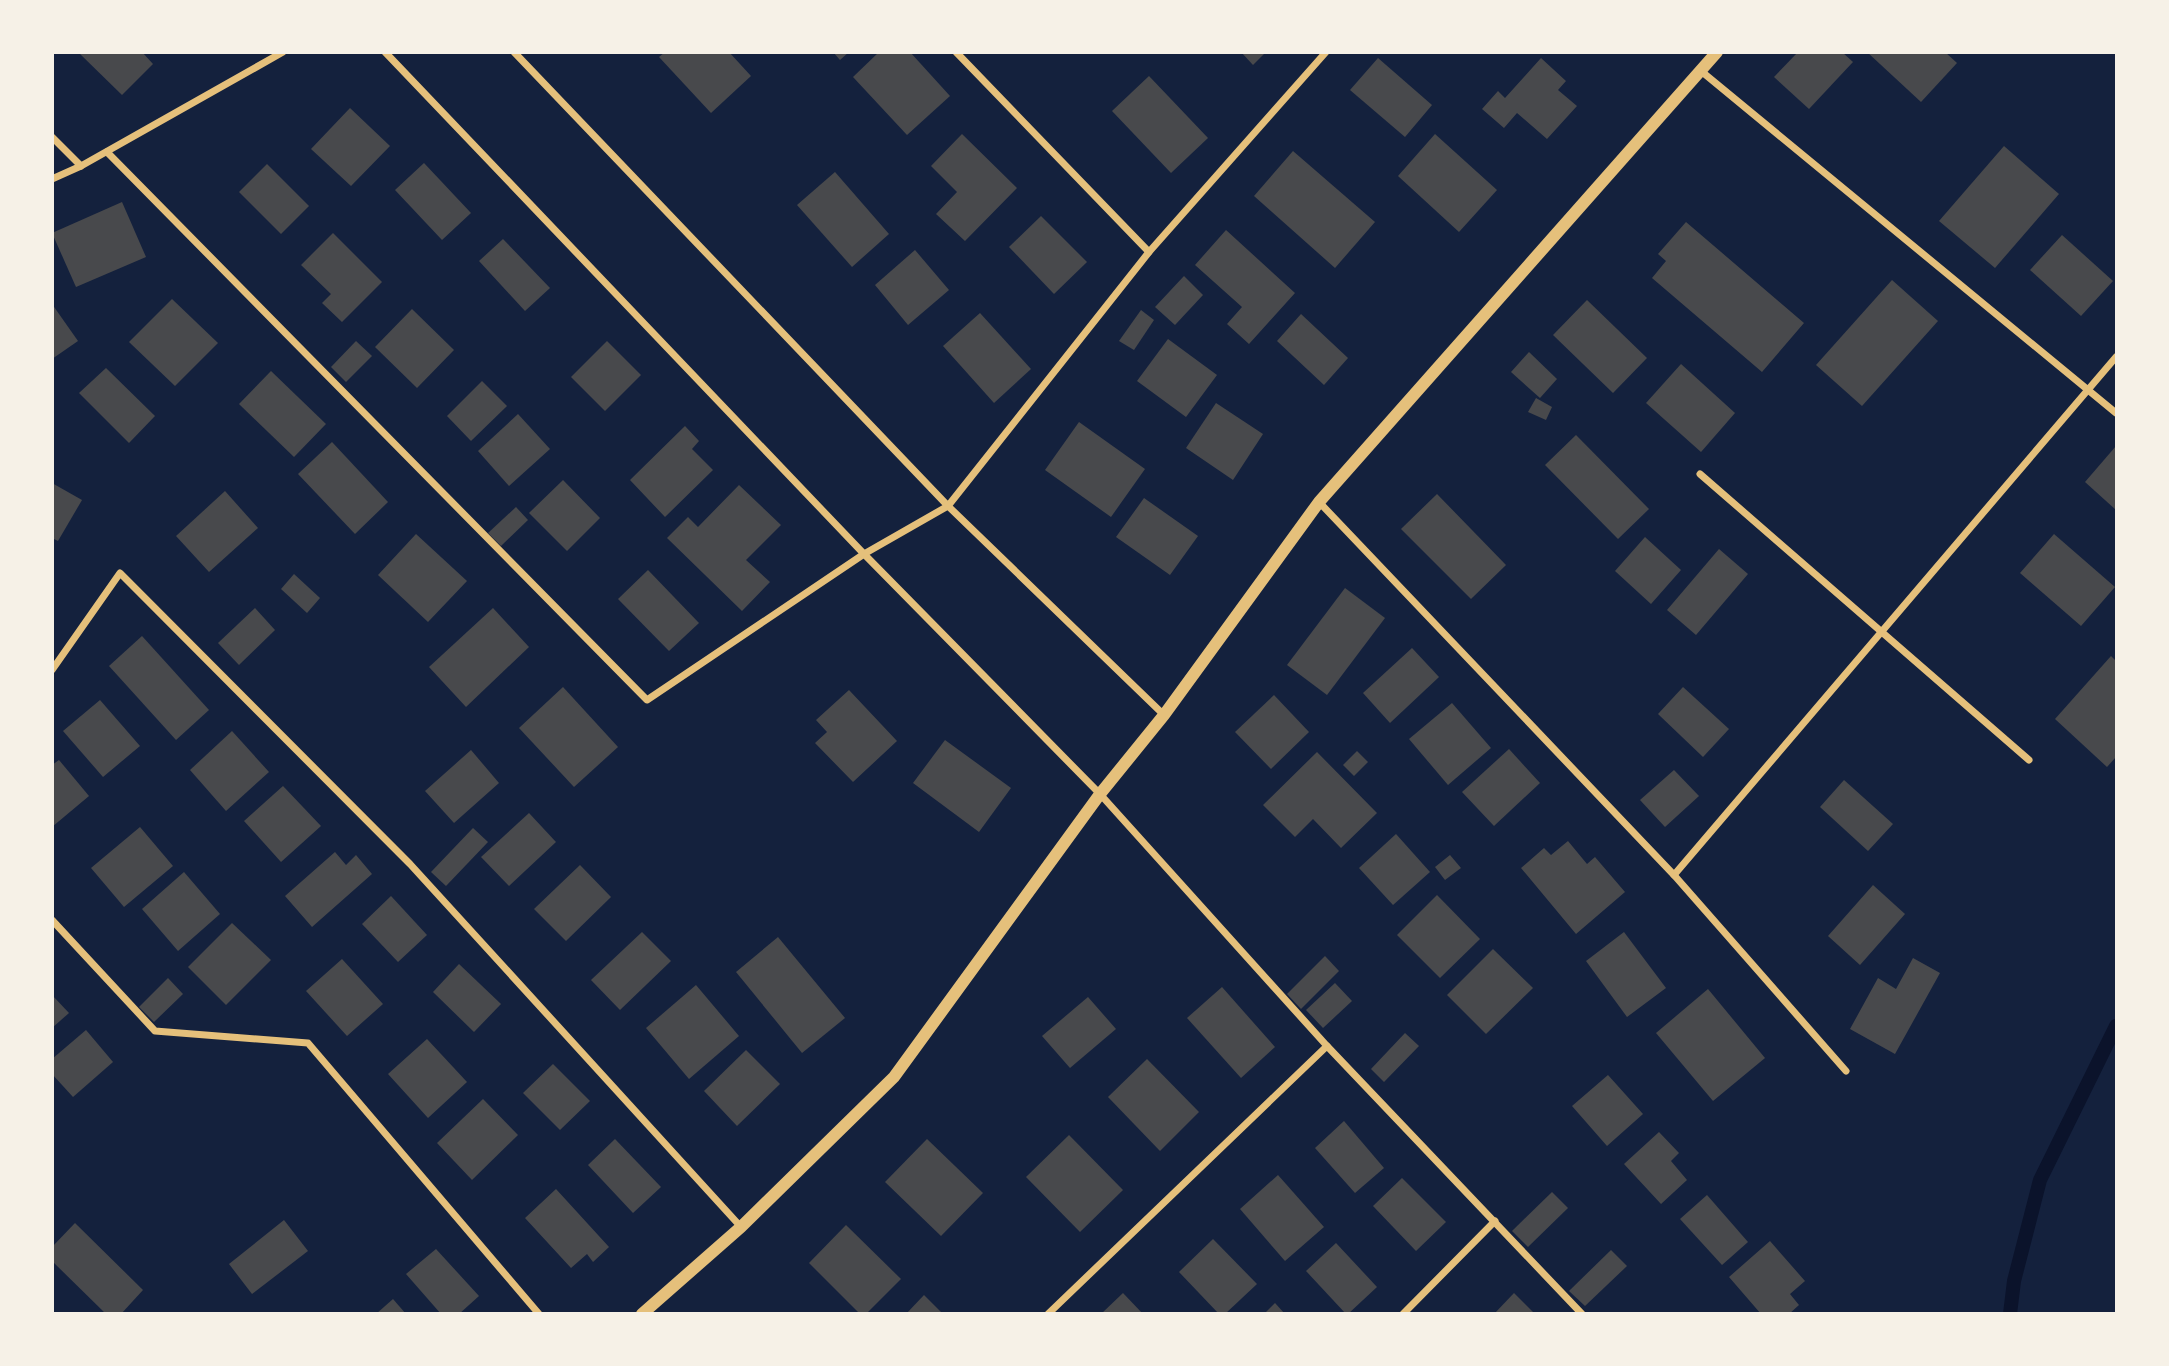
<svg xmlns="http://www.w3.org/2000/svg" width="2169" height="1366" font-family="'Sofia Sans Condensed',sans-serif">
<rect width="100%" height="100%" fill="#14213d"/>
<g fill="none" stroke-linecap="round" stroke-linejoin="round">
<path stroke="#0b132b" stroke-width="14" d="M2010,1314L2014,1281L2040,1180L2116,1026"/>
</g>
<g fill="#48494c">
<path d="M78,52H142L153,64L122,95Z"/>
<path d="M665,52H729L751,76L711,113L659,57Z"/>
<path d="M833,52H849L840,60Z"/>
<path d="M879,52H910L950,96L907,135L853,77Z"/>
<path d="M1241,52H1266L1253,65Z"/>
<path d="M1798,52H1842L1853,62L1809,109L1774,77Z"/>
<path d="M1867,52H1945L1957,63L1921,102Z"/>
<path d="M1378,58L1432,105L1405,137L1350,90Z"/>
<path d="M1541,58L1566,81L1558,90L1577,106L1547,139L1517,113L1504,128L1482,109L1498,91L1505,98Z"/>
<path d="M1149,76L1208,138L1171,173L1112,111Z"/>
<path d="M350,108L390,146L351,186L311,149Z"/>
<path d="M962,134L1017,188L965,241L936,214L957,192L931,166Z"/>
<path d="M1435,134L1497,190L1459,232L1398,176Z"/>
<path d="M2004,146L2059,194L1995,268L1939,221Z"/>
<path d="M1293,151L1375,222L1335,268L1254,196Z"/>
<path d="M424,163L471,213L442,240L395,190Z"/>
<path d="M267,164L309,206L281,234L239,192Z"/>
<path d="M835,172L889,234L852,267L797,205Z"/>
<path d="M122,202L146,257L76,287L52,233Z"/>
<path d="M1041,216L1087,262L1054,294L1009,247Z"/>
<path d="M1686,222L1804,323L1762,372L1652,278L1666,261L1658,254Z"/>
<path d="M1226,230L1295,293L1249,344L1227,324L1242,307L1195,265Z"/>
<path d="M333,233L382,282L342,322L322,303L331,294L301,265Z"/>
<path d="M2062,235L2113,281L2081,316L2030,270Z"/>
<path d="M503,239L550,288L525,311L479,261Z"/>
<path d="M915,250L949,290L908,325L875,285Z"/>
<path d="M1184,276L1203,295L1175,325L1155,307Z"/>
<path d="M1892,280L1938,321L1862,406L1816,365Z"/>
<path d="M172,299L218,343L175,386L129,342Z"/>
<path d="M1587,300L1647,358L1613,393L1553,335Z"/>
<path d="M52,304L78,341L52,359Z"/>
<path d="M412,309L454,350L417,388L375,347Z"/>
<path d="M1141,310L1154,320L1134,350L1119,341Z"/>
<path d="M980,313L1031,369L994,403L943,346Z"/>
<path d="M1301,314L1348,358L1324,385L1277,341Z"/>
<path d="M1168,339L1217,375L1186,417L1137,381Z"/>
<path d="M356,341L372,356L346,382L331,367Z"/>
<path d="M607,341L641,375L605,411L571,377Z"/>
<path d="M1529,352L1557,379L1540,398L1511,372Z"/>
<path d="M1681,364L1735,413L1701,452L1646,403Z"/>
<path d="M106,368L155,416L129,443L79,393Z"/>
<path d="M271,371L326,424L294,457L239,404Z"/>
<path d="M482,381L507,406L471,441L447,416Z"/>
<path d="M1536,398L1552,407L1546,420L1528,412Z"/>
<path d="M1216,403L1263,434L1233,480L1186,448Z"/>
<path d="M518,414L550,449L509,486L478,451Z"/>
<path d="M1079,422L1145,469L1111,517L1045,470Z"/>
<path d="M685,426L699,441L692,449L713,470L665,517L630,480Z"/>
<path d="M1576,435L1649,509L1618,539L1545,465Z"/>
<path d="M332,442L388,502L355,534L298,474Z"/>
<path d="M2116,446V510L2085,482Z"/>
<path d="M563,480L600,518L567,551L529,513Z"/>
<path d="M52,483L82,500L58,541L52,538Z"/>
<path d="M739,485L781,525L746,560L770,582L742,611L667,538L688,517L698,527Z"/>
<path d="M225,491L258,528L209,572L176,536Z"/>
<path d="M1437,494L1506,565L1471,599L1401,529Z"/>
<path d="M1144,498L1198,536L1170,575L1116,537Z"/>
<path d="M516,507L528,520L501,546L488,533Z"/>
<path d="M416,534L467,581L428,622L378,575Z"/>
<path d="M2054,534L2115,587L2081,626L2020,573Z"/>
<path d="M1645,537L1681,570L1651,604L1615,571Z"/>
<path d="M1719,549L1748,574L1696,635L1667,610Z"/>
<path d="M648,570L699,623L669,651L618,599Z"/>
<path d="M294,574L320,598L307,613L281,589Z"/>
<path d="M1345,588L1385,618L1327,695L1287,665Z"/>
<path d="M255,608L275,630L239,665L218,643Z"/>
<path d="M493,608L529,647L466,707L429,667Z"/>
<path d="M142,636L209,710L176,740L109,666Z"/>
<path d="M1412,648L1439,677L1390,723L1363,693Z"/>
<path d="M2111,656L2116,661V757L2107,767L2055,719Z"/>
<path d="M563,687L618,747L574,787L519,728Z"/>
<path d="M1683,687L1729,729L1703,757L1658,714Z"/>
<path d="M849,690L897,741L853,782L815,743L827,732L816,720Z"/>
<path d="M1274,695L1309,732L1271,769L1235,732Z"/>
<path d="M100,700L140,746L103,777L63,731Z"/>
<path d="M1452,703L1491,748L1448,785L1409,739Z"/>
<path d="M232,731L269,772L226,811L190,770Z"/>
<path d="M945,740L1011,788L979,832L913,783Z"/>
<path d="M1509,749L1540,783L1494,826L1462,792Z"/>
<path d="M471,750L499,783L454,823L425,791Z"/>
<path d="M1357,751L1368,762L1354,776L1343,765Z"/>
<path d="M1317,752L1377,813L1341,848L1313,819L1295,837L1263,805Z"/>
<path d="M59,760L89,796L52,827V765Z"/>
<path d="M1674,770L1699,796L1665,827L1640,800Z"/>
<path d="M1844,780L1893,824L1868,851L1820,807Z"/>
<path d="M283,786L321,826L281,862L244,821Z"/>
<path d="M529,813L556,842L509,886L481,857Z"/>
<path d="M140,827L173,866L124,907L91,868Z"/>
<path d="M473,828L488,842L446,886L431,872Z"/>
<path d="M1396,834L1430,872L1393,905L1359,868Z"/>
<path d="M1568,841L1587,864L1595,857L1625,892L1576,934L1521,868L1544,848L1551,855Z"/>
<path d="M335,852L346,865L356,855L372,874L312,927L285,896Z"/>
<path d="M1450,855L1461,868L1445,880L1435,867Z"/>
<path d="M580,865L611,897L566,941L534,909Z"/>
<path d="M184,872L220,914L178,951L142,909Z"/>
<path d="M1873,885L1905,914L1860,965L1828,936Z"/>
<path d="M1437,895L1480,939L1440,978L1397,935Z"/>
<path d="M391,896L427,935L398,962L362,924Z"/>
<path d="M232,923L271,960L226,1005L188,967Z"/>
<path d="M642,932L671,961L620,1010L591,980Z"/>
<path d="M1624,932L1666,988L1627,1017L1586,961Z"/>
<path d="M778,937L845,1018L802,1053L736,972Z"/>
<path d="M1493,949L1533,988L1486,1034L1447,995Z"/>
<path d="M1325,956L1339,971L1301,1009L1287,994Z"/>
<path d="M1913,958L1940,973L1895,1054L1850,1029L1878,978L1896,989Z"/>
<path d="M342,959L383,1004L347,1036L306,991Z"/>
<path d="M459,964L501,1004L474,1032L433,992Z"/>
<path d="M168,978L183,994L154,1022L139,1007Z"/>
<path d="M1335,983L1352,1001L1323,1028L1306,1010Z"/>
<path d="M696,985L739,1036L689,1079L646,1028Z"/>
<path d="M1222,987L1275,1047L1241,1078L1187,1018Z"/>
<path d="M1708,989L1765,1058L1713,1101L1656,1033Z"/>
<path d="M52,995L69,1013L52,1028Z"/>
<path d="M1088,997L1116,1029L1070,1068L1042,1036Z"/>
<path d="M86,1030L113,1062L73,1097L52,1074V1059Z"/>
<path d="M1405,1033L1419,1046L1384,1082L1371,1069Z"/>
<path d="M427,1039L467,1082L428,1118L388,1074Z"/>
<path d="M746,1050L780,1084L737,1126L704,1091Z"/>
<path d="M1147,1059L1199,1112L1160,1151L1108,1097Z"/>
<path d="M553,1064L590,1101L560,1130L523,1093Z"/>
<path d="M1608,1075L1643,1114L1607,1146L1572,1106Z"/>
<path d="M483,1099L518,1135L472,1180L437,1143Z"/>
<path d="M1344,1121L1384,1168L1355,1193L1315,1148Z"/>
<path d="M1659,1132L1679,1153L1671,1161L1687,1180L1661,1204L1624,1164Z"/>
<path d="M1069,1135L1123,1190L1080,1232L1026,1177Z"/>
<path d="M615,1139L661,1187L633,1213L588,1165Z"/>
<path d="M927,1139L983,1193L941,1236L885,1182Z"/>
<path d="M1278,1175L1324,1227L1285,1261L1240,1209Z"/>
<path d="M1402,1178L1446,1222L1416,1251L1373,1206Z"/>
<path d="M556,1189L609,1247L593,1262L587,1254L571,1268L525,1218Z"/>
<path d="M1552,1192L1568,1208L1528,1247L1512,1231Z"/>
<path d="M1707,1195L1748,1242L1722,1265L1680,1219Z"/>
<path d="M284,1220L308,1251L252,1294L229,1264Z"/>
<path d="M75,1223L143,1290L121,1314H106L52,1261V1247Z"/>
<path d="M846,1225L901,1279L866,1314H860L809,1263Z"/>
<path d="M1213,1239L1257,1284L1225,1314H1219L1179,1272Z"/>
<path d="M1770,1241L1805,1281L1790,1294L1799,1305L1789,1314H1761L1729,1277Z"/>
<path d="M1336,1243L1377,1287L1348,1314H1346L1306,1271Z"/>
<path d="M436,1249L479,1296L459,1314H441L406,1274Z"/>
<path d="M1611,1250L1627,1266L1585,1306L1569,1291Z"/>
<path d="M1123,1293L1143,1314H1101Z"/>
<path d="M1514,1293L1535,1314H1494Z"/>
<path d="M924,1295L943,1314H906Z"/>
<path d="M393,1299L406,1314H376Z"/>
<path d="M1275,1303L1285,1314H1264Z"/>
</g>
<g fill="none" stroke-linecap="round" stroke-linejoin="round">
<g stroke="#e5c07b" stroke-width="7">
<path d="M385,52L864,554L1100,794L1327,1046L1582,1314"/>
<path d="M514,52L948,506L1164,715"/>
<path d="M956,52L1149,252L1326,52"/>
<path d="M1701,71L2116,413"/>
<path d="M52,137L81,166"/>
<path d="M107,152L647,700L864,554L948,506L1149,252"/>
<path d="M52,179L81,166L283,52"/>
<path d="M1700,474L2029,760"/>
<path d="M1319,502L1674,875L2116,357"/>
<path d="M52,670L120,573L410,864L741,1227"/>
<path d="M1674,875L1846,1071"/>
<path d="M52,920L155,1031L308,1043L539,1314"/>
<path d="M1048,1314L1327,1046"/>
<path d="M1403,1314L1495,1221"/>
</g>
<path stroke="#e5c07b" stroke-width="12" d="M642,1314L741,1227L894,1077L1100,794L1164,715L1319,502L1717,52"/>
</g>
<rect width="2169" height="1366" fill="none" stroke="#f6f1e7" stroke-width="108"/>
</svg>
